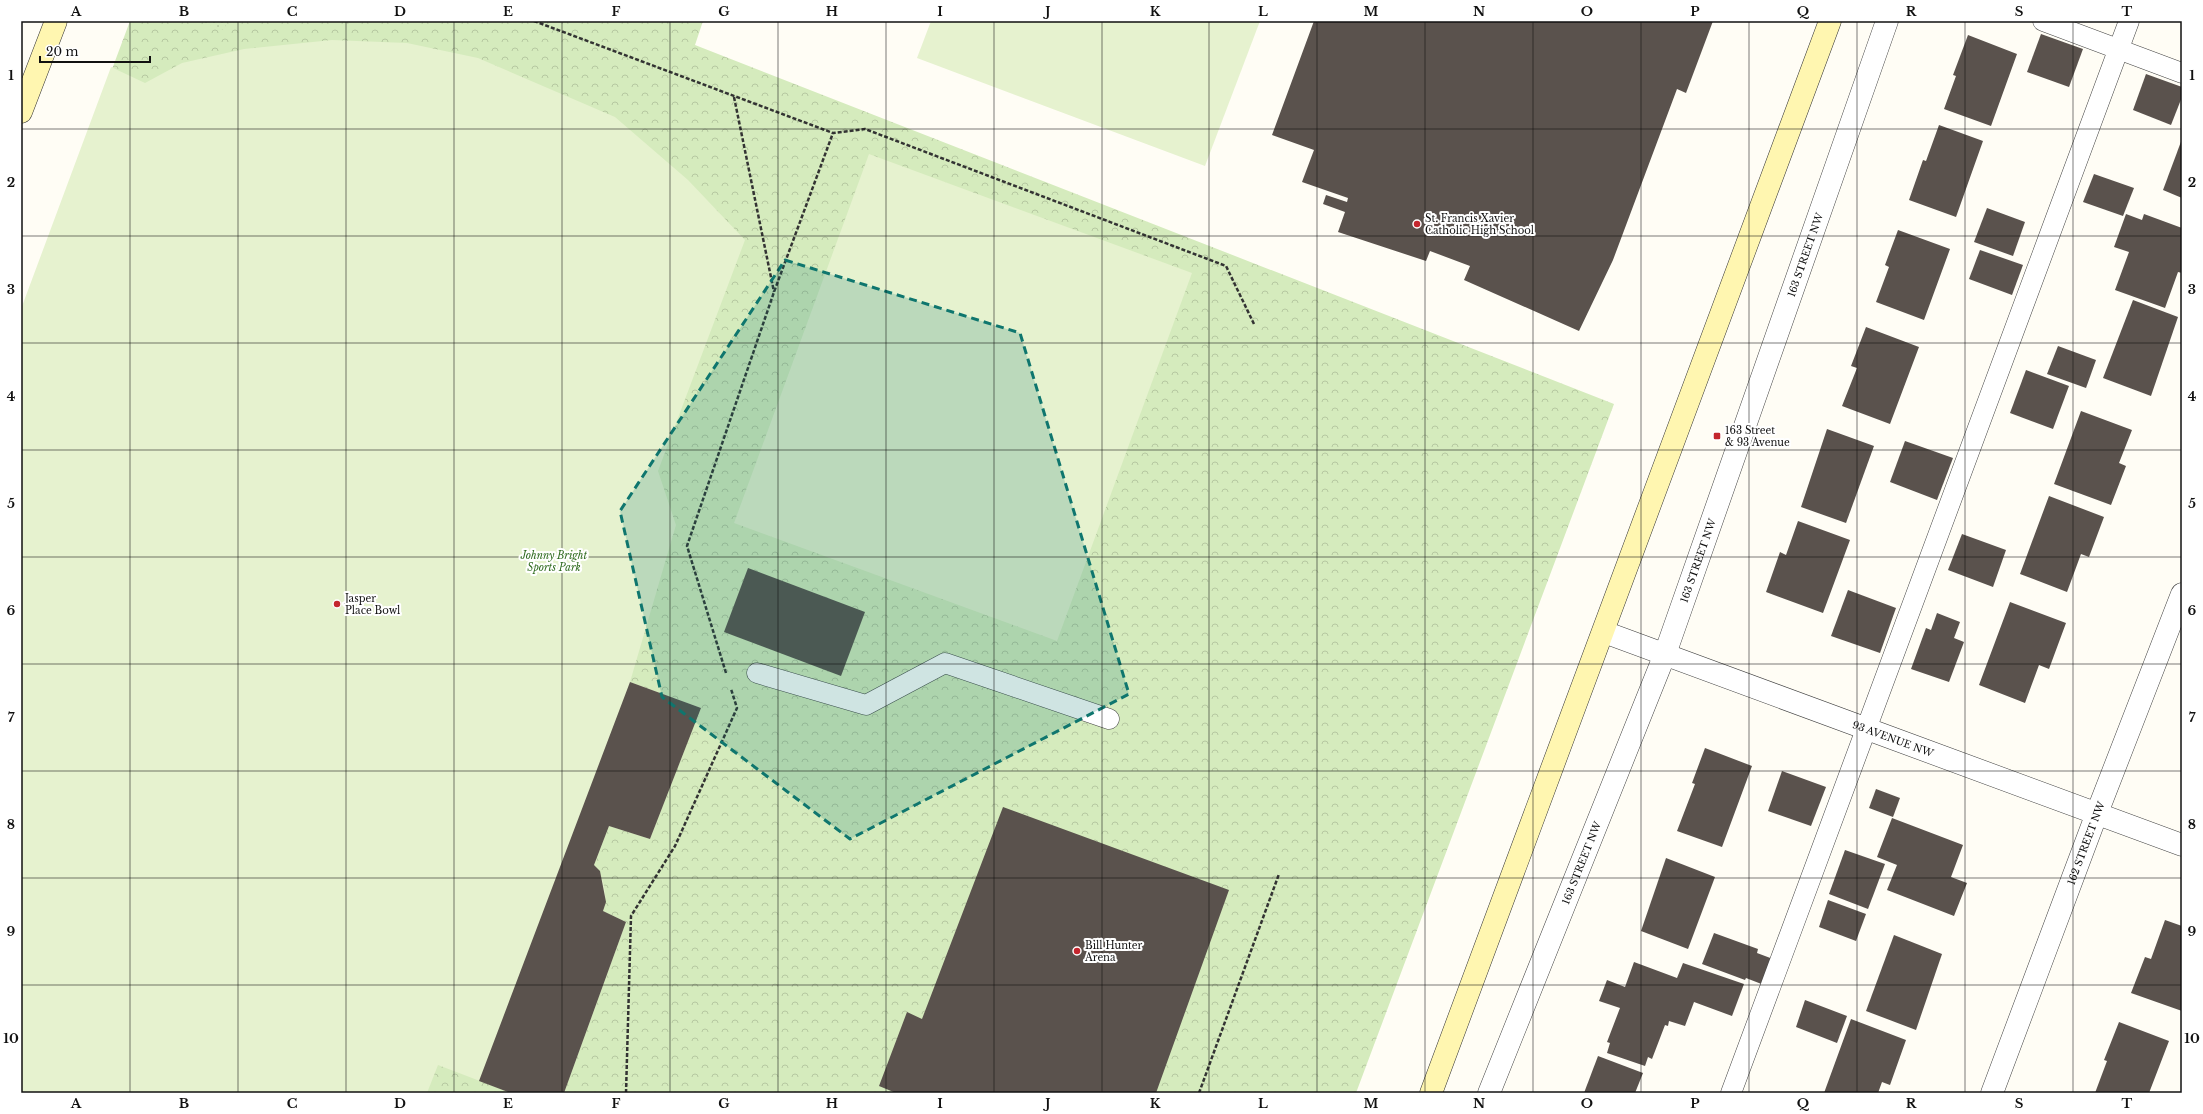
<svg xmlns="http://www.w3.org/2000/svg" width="2203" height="1114" font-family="'Libre Baskerville',serif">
<defs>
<pattern id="park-crowns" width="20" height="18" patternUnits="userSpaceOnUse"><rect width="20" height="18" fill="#d5ebbd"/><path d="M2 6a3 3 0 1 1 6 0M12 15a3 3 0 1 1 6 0" fill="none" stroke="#b6c8a1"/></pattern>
<pattern id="garden-dots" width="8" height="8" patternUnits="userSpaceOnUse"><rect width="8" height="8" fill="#d5ebbd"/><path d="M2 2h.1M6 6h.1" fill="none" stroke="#b6c8a1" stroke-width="1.8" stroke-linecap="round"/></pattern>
</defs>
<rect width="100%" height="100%" fill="#fffdf5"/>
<path fill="url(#park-crowns)" d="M130,21H703L695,45L1614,404L1356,1093H21V313Z"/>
<path fill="url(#garden-dots)" d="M199,21H227L224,30Z"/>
<g fill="#e6f2cf">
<path d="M931,21H1260L1205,166L917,58Z"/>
<path d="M332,40L407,43L478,58L615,117L688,180L745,240L658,471L676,525L630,682L701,708L650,839L609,826L594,865C604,876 608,897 603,911L626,922L564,1093H511L438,1065L427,1093H21V309L111,67L145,83L182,63L244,49Z"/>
<path d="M869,154L1192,273L1057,641L734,523Z"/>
</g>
<g fill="#5a524d">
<path d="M1314,21H1713L1686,93L1677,89L1613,260L1579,331L1464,280L1470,266L1430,251L1426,261L1338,232L1345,212L1323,204L1326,195L1347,202L1348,198L1302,182L1314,150L1272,135Z"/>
<path d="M2041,34L2083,49L2069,87L2027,72Z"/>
<path d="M1968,35L2017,54L1991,126L1944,109L1956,76L1953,75Z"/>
<path d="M2146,74L2182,87V97L2171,125L2133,110Z"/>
<path d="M1939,125L1983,141L1956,217L1909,200L1923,160L1926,161Z"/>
<path d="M2182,139V198L2163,190Z"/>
<path d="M2094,174L2134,188L2123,216L2083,202Z"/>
<path d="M1987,208L2025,222L2013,256L1974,242Z"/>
<path d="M2126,214L2142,220L2144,214L2182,228V273L2178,272L2165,308L2115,290L2129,252L2114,247Z"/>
<path d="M1898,230L1950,249L1924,320L1876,302L1889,267L1885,265Z"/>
<path d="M1980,250L2023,265L2012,295L1969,279Z"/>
<path d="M2133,300L2178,317L2151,396L2103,378Z"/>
<path d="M1866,327L1919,347L1890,424L1842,406L1857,368L1851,366Z"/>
<path d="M2058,346L2096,360L2086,388L2047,374Z"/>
<path d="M2026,370L2069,386L2053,429L2010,413Z"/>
<path d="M2081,411L2132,430L2119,463L2126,466L2111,505L2054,484Z"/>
<path d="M1827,429L1874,446L1846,523L1801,507Z"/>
<path d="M1905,441L1953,458L1937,500L1890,482Z"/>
<path d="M2049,496L2104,517L2089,557L2081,554L2067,592L2020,574Z"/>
<path d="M1798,521L1850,540L1823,613L1766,592L1780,552L1786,555Z"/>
<path d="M1962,534L2006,550L1993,587L1948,570Z"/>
<path d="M748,568L865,612L841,676L724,632Z"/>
<path d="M1848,590L1896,608L1880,653L1831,636Z"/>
<path d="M2010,602L2066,623L2049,669L2039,665L2025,703L1979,685Z"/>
<path d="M1937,613L1960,622L1954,638L1964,642L1949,682L1911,669L1926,628L1931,630Z"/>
<path d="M630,682L701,708L650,839L609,826L594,865L600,871L606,902L603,911L626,922L564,1093H511L479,1081Z"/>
<path d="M1705,748L1752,766L1722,847L1677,831L1695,784L1692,783Z"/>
<path d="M1782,771L1826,787L1811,826L1768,811Z"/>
<path d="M1876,789L1900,798L1893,817L1869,808Z"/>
<path d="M1003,807L1229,890L1156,1093H896L879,1086L907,1012L922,1019Z"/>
<path d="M1892,818L1963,845L1951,877L1967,883L1954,916L1887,890L1897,865L1877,857Z"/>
<path d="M1845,850L1885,864L1868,909L1829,894Z"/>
<path d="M1666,858L1715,877L1688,949L1641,931Z"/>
<path d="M1828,900L1866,914L1856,941L1819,927Z"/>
<path d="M2165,920L2182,926V1011L2131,993L2145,957L2151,959Z"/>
<path d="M1714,933L1758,949L1757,953L1773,959L1764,985L1746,978L1745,980L1702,964Z"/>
<path d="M1894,935L1942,954L1916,1030L1866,1011Z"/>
<path d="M1634,962L1677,978L1683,963L1744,984L1732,1016L1694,1002L1685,1026L1669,1021L1668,1026L1665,1025L1652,1059L1648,1057L1645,1066L1607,1053L1610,1043L1607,1042L1620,1008L1599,1001L1607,980L1625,987Z"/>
<path d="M1805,1000L1847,1016L1837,1043L1796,1027Z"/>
<path d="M1851,1019L1906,1040L1890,1085L1882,1082L1878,1093H1824Z"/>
<path d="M2119,1022L2169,1041L2149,1093H2095L2107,1061L2104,1060Z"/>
<path d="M1598,1056L1643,1073L1635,1093H1584Z"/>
</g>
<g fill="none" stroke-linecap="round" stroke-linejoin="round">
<g stroke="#444" stroke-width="21">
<g id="lane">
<path d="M2043,21L2182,73"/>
<path d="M757,673L866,705L945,663L1109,719"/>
<path d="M1731,1093L2129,21"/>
</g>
</g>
<g stroke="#444" stroke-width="23">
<g id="street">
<path id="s1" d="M1604,632L2182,845"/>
<path id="s2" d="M1489,1093L1665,654L1887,21"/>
<path id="s3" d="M1992,1093L2097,813L2182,594"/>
</g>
</g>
<g stroke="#333" stroke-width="23">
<g id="secondary">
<path d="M21,112L56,21"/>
<path d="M1431,1093L1830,21"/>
</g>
</g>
<g stroke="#333" stroke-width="2.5" stroke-dasharray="4 2" stroke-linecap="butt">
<path d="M534,21L833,133L865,129L1226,266L1254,324"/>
<path d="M734,97L774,292"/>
<path d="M726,673L687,546L774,292L833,133"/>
<path d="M626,1093L631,916L675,846L737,708L731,689"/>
<path d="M1199,1093L1279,874"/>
</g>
<use href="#lane" stroke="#fff" stroke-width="20"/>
<use href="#street" stroke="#fff" stroke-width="22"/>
<use href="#secondary" stroke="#fff6b0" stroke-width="22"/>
</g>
<path fill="#0f766e" fill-opacity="0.2" stroke="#0f766e" stroke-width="3" stroke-dasharray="8 5" stroke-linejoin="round" d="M785,260L1020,333L1129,694L850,839L662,697L620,511Z"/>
<path fill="none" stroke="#111" stroke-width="1" stroke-opacity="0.55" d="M130,21V1093M238,21V1093M346,21V1093M454,21V1093M562,21V1093M670,21V1093M778,21V1093M886,21V1093M994,21V1093M1102,21V1093M1209,21V1093M1317,21V1093M1425,21V1093M1533,21V1093M1641,21V1093M1749,21V1093M1857,21V1093M1965,21V1093M2073,21V1093M21,129H2182M21,236H2182M21,343H2182M21,450H2182M21,557H2182M21,664H2182M21,771H2182M21,878H2182M21,985H2182"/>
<g fill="#c4262e" stroke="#fff" stroke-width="1.5">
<circle cx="1417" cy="224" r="4"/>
<rect x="1713" y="432" width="8" height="8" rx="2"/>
<circle cx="337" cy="604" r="4"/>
<circle cx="1077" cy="951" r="4"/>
</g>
<g text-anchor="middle" stroke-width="4" stroke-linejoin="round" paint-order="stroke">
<g font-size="10" fill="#111" stroke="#fff" text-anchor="start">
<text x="1425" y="222">St. Francis Xavier<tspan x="1425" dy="12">Catholic High School</tspan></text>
<text x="1725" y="434">163 Street<tspan x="1725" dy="12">&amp; 93 Avenue</tspan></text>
<text x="345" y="602">Jasper<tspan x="345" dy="12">Place Bowl</tspan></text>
<text x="1085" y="949">Bill Hunter<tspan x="1085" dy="12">Arena</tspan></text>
</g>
<g font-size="10" fill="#111" stroke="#fff">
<text dy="4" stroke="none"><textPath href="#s2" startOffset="896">163 STREET NW</textPath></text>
<text dy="4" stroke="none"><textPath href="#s2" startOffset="572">163 STREET NW</textPath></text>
<text dy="4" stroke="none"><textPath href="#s1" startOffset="308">93 AVENUE NW</textPath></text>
<text dy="4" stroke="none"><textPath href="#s3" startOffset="267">162 STREET NW</textPath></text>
<text dy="4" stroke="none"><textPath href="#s2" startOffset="248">163 STREET NW</textPath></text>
</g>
<g font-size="10" font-style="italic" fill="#2f6b1f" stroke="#fff">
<text x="554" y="559">Johnny Bright<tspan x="554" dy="12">Sports Park</tspan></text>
</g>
</g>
<rect width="2203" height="1114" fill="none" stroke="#ffffff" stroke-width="44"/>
<path d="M40 56v6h110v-6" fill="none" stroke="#111111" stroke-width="2"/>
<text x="46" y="56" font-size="12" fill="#111111" stroke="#ffffff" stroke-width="3" paint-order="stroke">20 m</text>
<rect x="22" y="22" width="2159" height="1070" fill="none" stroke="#111" stroke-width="1.5"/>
<g font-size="13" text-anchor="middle" font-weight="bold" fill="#111">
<text x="76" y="16">A</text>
<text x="184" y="16">B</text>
<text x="292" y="16">C</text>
<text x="400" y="16">D</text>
<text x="508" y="16">E</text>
<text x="616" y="16">F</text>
<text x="724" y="16">G</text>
<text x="832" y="16">H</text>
<text x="940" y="16">I</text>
<text x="1048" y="16">J</text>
<text x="1155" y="16">K</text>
<text x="1263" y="16">L</text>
<text x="1371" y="16">M</text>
<text x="1479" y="16">N</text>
<text x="1587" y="16">O</text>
<text x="1695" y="16">P</text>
<text x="1803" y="16">Q</text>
<text x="1911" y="16">R</text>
<text x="2019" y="16">S</text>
<text x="2127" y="16">T</text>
<text x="11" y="80">1</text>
<text x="2192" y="80">1</text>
<text x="11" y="187">2</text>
<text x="2192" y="187">2</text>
<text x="11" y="294">3</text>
<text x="2192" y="294">3</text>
<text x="11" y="401">4</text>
<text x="2192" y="401">4</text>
<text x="11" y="508">5</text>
<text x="2192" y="508">5</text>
<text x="11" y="615">6</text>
<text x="2192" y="615">6</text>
<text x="11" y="722">7</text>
<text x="2192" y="722">7</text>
<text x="11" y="829">8</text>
<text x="2192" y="829">8</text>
<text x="11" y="936">9</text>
<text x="2192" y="936">9</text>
<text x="11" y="1043">10</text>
<text x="2192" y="1043">10</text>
<text x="76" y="1108">A</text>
<text x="184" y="1108">B</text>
<text x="292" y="1108">C</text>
<text x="400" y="1108">D</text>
<text x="508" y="1108">E</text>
<text x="616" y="1108">F</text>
<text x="724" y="1108">G</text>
<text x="832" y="1108">H</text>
<text x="940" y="1108">I</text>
<text x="1048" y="1108">J</text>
<text x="1155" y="1108">K</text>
<text x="1263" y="1108">L</text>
<text x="1371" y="1108">M</text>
<text x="1479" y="1108">N</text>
<text x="1587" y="1108">O</text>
<text x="1695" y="1108">P</text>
<text x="1803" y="1108">Q</text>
<text x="1911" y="1108">R</text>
<text x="2019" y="1108">S</text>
<text x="2127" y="1108">T</text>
</g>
</svg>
